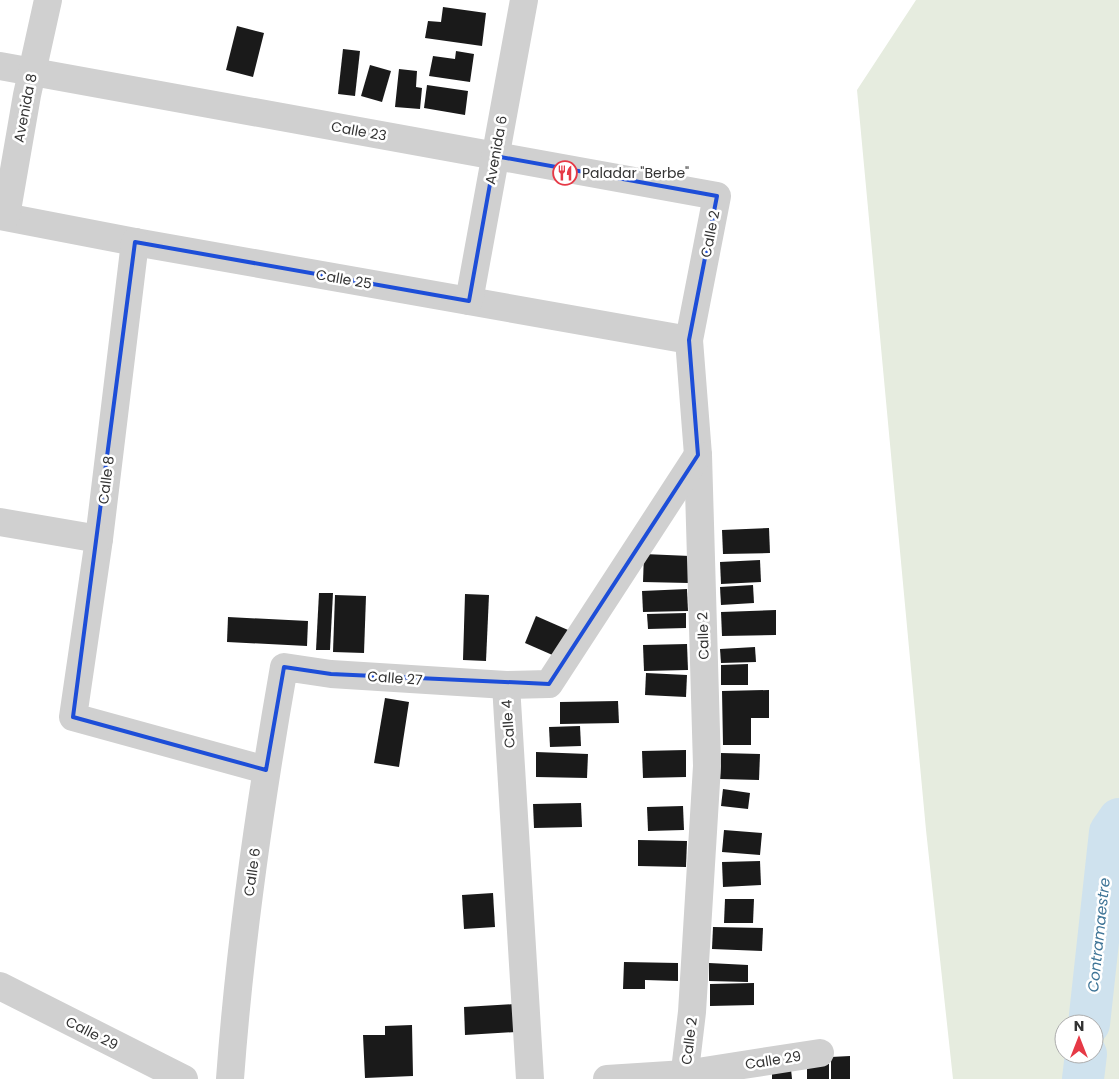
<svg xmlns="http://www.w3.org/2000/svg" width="1119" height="1079" font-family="Poppins,sans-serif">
<rect width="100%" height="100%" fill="#fff"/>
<path fill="#e6ecdf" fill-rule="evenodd" d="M916,0H1119V1079H953L926,830L857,90ZM1064,1024H1094V1054H1064Z"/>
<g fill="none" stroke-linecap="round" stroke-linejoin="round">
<g stroke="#cfe2ee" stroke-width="42">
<path d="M1089,1024L1110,832L1119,819"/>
<path d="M1083,1079L1086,1054"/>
</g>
</g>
<g fill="#1a1a1a">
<path d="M443,7L486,13L482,46L425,38L428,21L441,22Z"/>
<path d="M237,26L264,33L253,77L226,70Z"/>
<path d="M343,49L360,51L355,96L338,94Z"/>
<path d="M456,51L474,54L470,82L429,76L433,56L455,59Z"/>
<path d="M370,65L391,71L382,102L361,96Z"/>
<path d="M399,69L417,71L416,87L422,88L420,109L395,107Z"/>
<path d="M427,85L468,91L465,115L424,108Z"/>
<path d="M769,528L770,553L723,554L722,530Z"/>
<path d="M644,554L690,556L689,583L643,582Z"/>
<path d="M760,560L761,582L721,584L720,562Z"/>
<path d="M753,585L754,603L721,605L720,587Z"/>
<path d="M687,589L688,611L643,612L642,591Z"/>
<path d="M319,593H333L330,650H316Z"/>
<path d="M465,594L489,595L486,661L463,660Z"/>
<path d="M335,595L366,596L364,653L333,652Z"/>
<path d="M776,610V635L722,636L721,612Z"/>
<path d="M686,613V628L648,629L647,614Z"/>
<path d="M536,616L568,630L557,657L525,643Z"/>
<path d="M228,617L308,621L307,646L227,642Z"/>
<path d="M687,644L688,670L644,671L643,645Z"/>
<path d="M755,647L756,662L721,663L720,649Z"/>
<path d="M748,664V685H721V665Z"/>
<path d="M646,673L687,675L686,697L645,695Z"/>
<path d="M769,690V718H751V745H723L722,691Z"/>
<path d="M385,698L409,702L399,767L374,763Z"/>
<path d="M618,701L619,723L560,724V702Z"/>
<path d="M580,726L581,746L550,747L549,727Z"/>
<path d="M686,750V777L643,778L642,751Z"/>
<path d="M536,752L588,754L587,778L536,777Z"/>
<path d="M721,753L760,754L759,780L720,779Z"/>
<path d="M723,789L750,793L748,809L721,806Z"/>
<path d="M581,803L582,827L534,828L533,804Z"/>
<path d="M683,806L684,830L648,831L647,807Z"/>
<path d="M724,830L762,833L760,855L722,852Z"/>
<path d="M638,840L687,841L686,867L638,866Z"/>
<path d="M760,861L761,885L723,887L722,862Z"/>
<path d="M493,893L495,927L464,929L462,895Z"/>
<path d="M725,899H754L753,923H724Z"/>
<path d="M713,927L763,928L762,951L712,949Z"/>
<path d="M624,962L678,963V981L645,980V989H623Z"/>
<path d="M709,963L748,965V982L709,981Z"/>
<path d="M754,983V1005L710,1006V984Z"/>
<path d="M515,1004L516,1032L465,1035L464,1007Z"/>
<path d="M412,1025L413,1076L365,1078L363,1035H385V1026Z"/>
<path d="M850,1056V1079H831V1057Z"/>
<rect x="807" y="1064" width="22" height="15"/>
<path d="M791,1069L792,1079H772V1070Z"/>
</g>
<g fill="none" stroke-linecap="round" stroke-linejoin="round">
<g stroke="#d0d0d0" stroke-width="28">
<path d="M0,66L717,196L689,340L698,455L707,766L692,1012L684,1079"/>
<path d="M0,216L135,242L689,340"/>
<path d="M6,216L27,95L48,0"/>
<path d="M135,242L99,539L73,717L266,770"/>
<path d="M469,301L524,0"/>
<path d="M0,522L99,539"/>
<path d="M506,685L530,1079"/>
<path d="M0,986L184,1079"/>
<path d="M230,1079C240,941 260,803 284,667L331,674L506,685L549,684L698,455"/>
<path d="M607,1079L685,1074L820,1053"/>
</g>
</g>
<path fill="none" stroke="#1d4ed8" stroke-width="4" stroke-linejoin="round" d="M495,156L717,196L689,340L698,455L549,684L331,674L284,667L266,770L73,717L135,242L469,301Z"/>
<defs>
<g id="restaurant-ring" transform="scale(1.25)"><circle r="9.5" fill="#fff" stroke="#e63946" stroke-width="1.5"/><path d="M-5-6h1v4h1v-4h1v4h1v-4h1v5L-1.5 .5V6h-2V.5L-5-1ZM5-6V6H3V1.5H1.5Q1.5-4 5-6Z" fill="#e63946"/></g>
</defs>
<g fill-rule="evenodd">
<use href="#restaurant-ring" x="565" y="173"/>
</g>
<g text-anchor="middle" stroke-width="5" stroke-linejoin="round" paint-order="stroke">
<g font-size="14" fill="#333" stroke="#fff">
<text transform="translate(25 108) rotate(-79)" y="5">Avenida 8</text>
<text transform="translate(359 131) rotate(10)" y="5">Calle 23</text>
<text transform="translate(496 150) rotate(-80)" y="5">Avenida 6</text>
<text transform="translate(710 234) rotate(-79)" y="5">Calle 2</text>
<text transform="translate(344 279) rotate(10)" y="5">Calle 25</text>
<text transform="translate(106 480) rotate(-83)" y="5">Calle 8</text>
<text transform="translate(703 636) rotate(-92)" y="5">Calle 2</text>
<text transform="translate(395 678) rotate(4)" y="5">Calle 27</text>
<text transform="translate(508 724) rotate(-94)" y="5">Calle 4</text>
<text transform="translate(252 872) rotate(-82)" y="5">Calle 6</text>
<text transform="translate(92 1033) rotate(27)" y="5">Calle 29</text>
<text transform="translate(689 1041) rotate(-83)" y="5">Calle 2</text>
<text transform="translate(773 1060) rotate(-9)" y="5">Calle 29</text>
</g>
<g font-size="14" fill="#333" stroke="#fff" text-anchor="start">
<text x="582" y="178">Paladar "Berbe"</text>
</g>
<g font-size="15" font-style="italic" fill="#3f7597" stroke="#fff">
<text transform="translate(1099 935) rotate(-84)" y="5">Contramaestre</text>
</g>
</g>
<g transform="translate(1079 1039)"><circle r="24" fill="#ffffff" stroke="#adadad"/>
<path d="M0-4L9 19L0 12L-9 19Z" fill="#e63946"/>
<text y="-8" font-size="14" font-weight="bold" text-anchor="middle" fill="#333333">N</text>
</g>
</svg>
